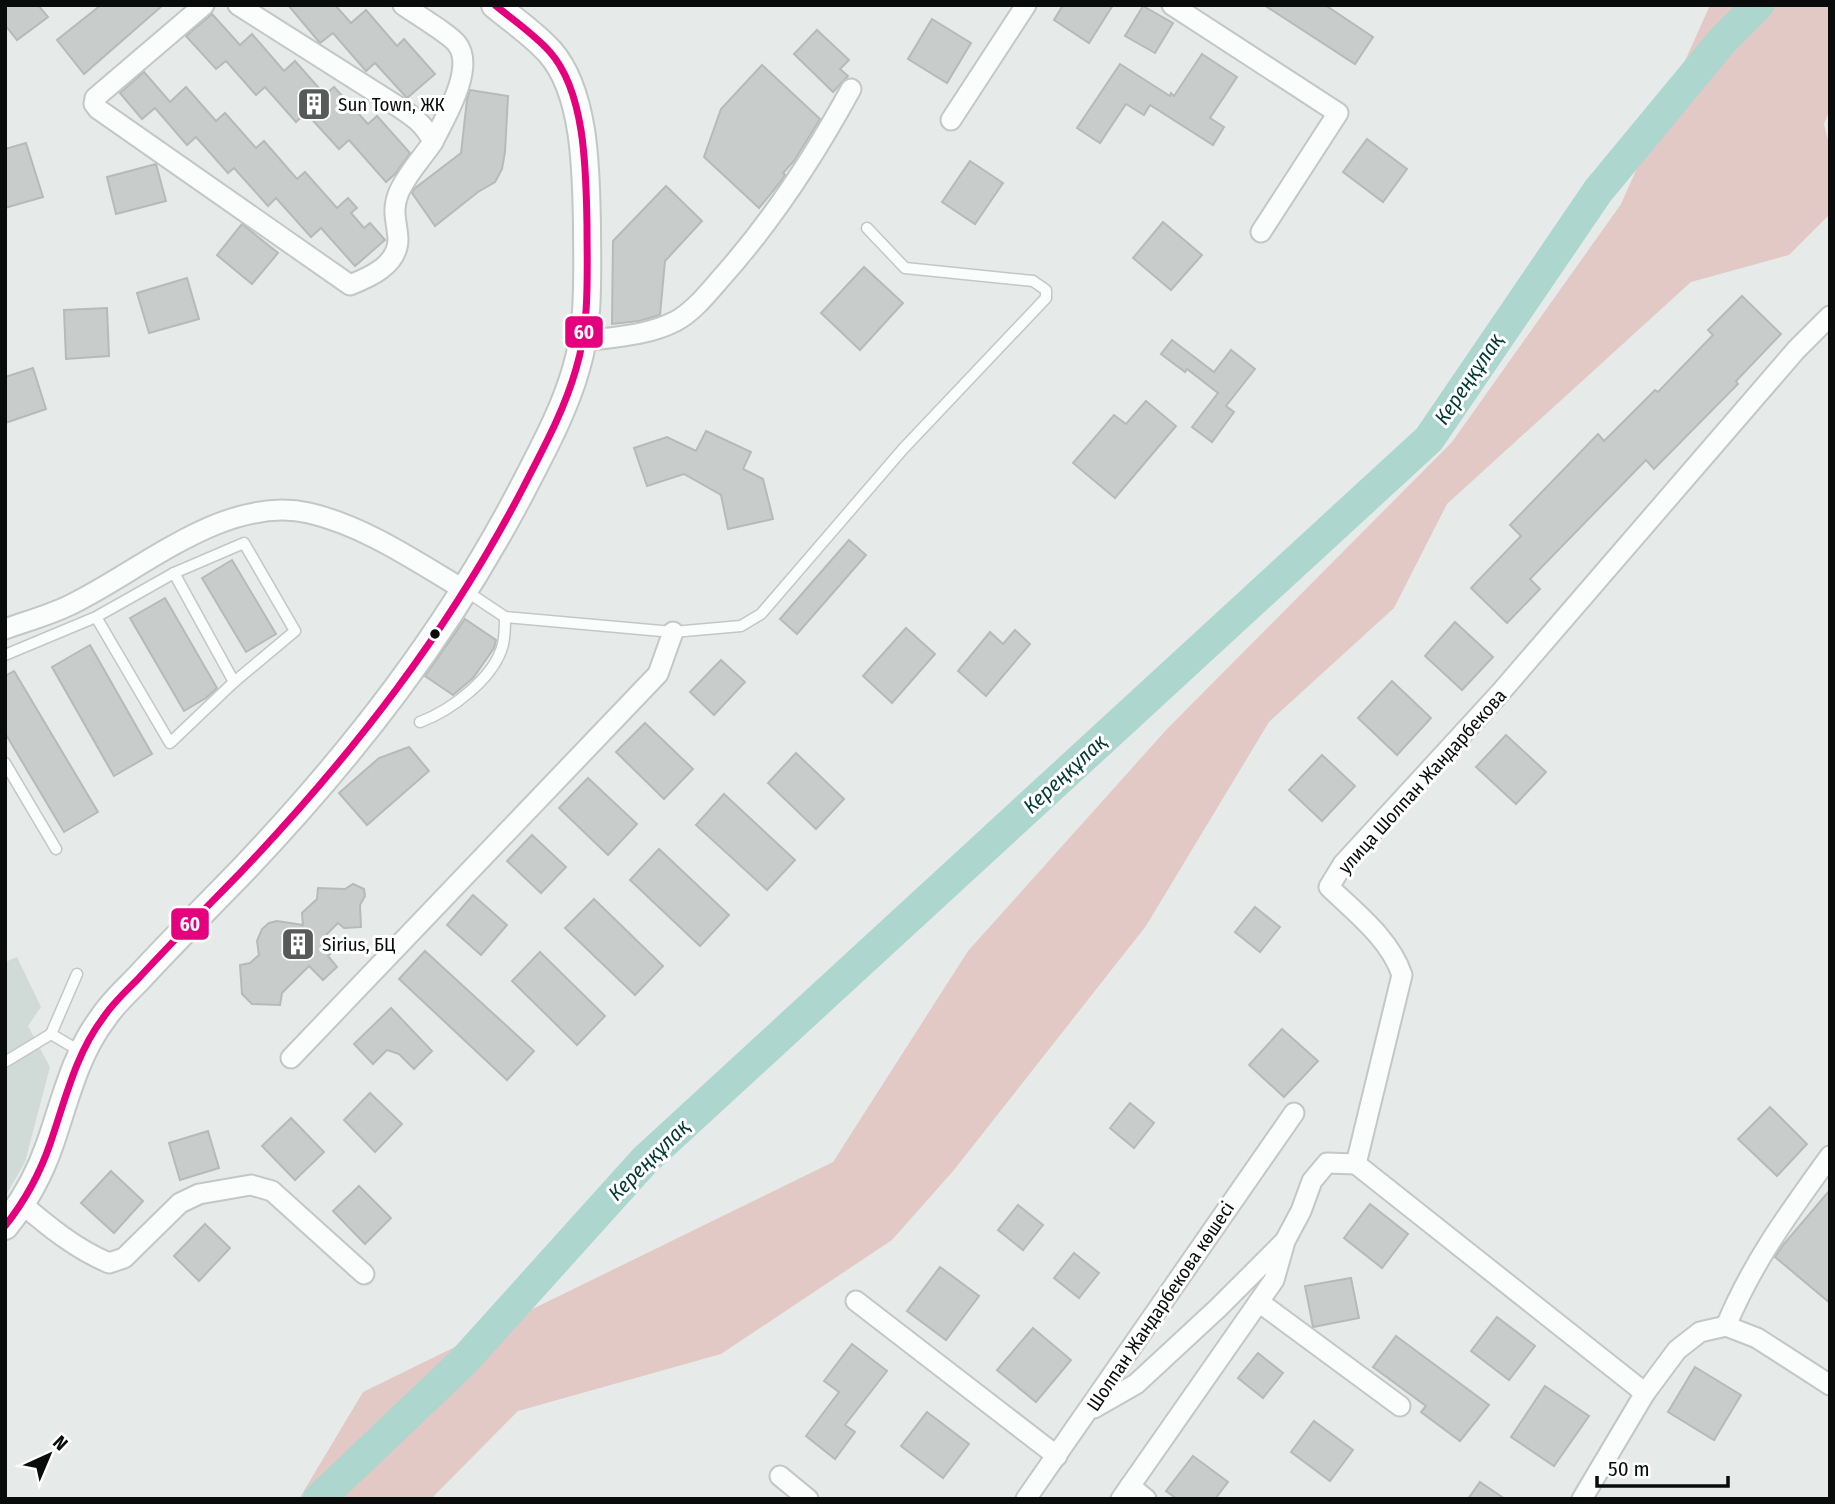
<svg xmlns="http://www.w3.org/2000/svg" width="1835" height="1504" font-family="'Fira Sans Condensed',sans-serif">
<rect width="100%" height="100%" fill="#e6ebe9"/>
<path fill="#d0dbd8" d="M17,957L41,1007L28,1026L50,1067L25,1162L5,1197V962Z"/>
<path fill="#e3c9c5" d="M1710,5H1830V109L1824,124L1830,148V214L1789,255L1691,282L1447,504L1394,608L1269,722L1146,926L954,1170L892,1240L721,1354L518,1411L431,1499H299L363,1392L833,1162L968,951L1167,729L1452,442L1621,204Z"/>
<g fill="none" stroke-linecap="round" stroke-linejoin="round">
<path stroke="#acd6ce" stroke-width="32" d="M319,1499L463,1362L645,1160L1429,439L1598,191L1722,41L1758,5"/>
</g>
<g fill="#c8cccb" stroke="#b6bab9" stroke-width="2">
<path d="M5,5H38L48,17L17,40L5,25Z"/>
<path d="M101,5H163L84,74L57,40Z"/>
<path d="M288,5H335L351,23L366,10L397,46L404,39L435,74L407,98L375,63L366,71L333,33L320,43Z"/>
<path d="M1063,5H1113L1089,43L1054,20Z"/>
<path d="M1264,5H1325L1373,37L1355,64Z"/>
<path d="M1143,6L1173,23L1155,53L1125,36Z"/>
<path d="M212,14L240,45L252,34L284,71L295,61L325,95L334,87L368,124L377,116L410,153L395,174L386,182L349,140L339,149L306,113L296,122L265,87L256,95L226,61L216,69L186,36Z"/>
<path d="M932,19L971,43L947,83L908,59Z"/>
<path d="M817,30L849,60L840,69L848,76L833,92L794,54Z"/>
<path d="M1202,54L1237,77L1210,118L1224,127L1213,145L1150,105L1144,115L1126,104L1100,143L1077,128L1120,64L1170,96L1171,93L1174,96Z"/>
<path d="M762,65L820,119L794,161L783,173L785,175L782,180L759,208L704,157L721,109Z"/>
<path d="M144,72L170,102L186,87L216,121L225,113L256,148L264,141L297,179L305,172L337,208L348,198L357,208L351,213L364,228L370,223L385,240L355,266L321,228L311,237L276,198L268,206L234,168L228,173L196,137L187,145L155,108L142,119L120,93Z"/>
<path d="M470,90L508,96L505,152L502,169L495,182L478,192L435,226L412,193L414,189L461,153L467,100Z"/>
<path d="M1367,139L1407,169L1383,202L1343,172Z"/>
<path d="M26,143L43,197L5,208V149Z"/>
<path d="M970,161L1003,183L975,224L942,202Z"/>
<path d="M156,164L166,201L116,214L107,177Z"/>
<path d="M666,186L702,221L665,261L660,315L639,321L612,324L613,241Z"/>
<path d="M1163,222L1202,255L1171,290L1133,258Z"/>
<path d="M242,224L278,253L252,284L217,255Z"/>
<path d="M864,267L903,303L860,350L821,313Z"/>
<path d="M187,278L199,319L149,333L137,293Z"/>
<path d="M1742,296L1781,334L1736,381L1738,384L1654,469L1646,460L1530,579L1540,589L1507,623L1471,588L1521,536L1510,525L1598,434L1604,441L1655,390L1658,392L1713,335L1708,330Z"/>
<path d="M107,308L109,356L66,359L64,310Z"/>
<path d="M1172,340L1214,372L1231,350L1255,369L1226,406L1234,412L1212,442L1192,427L1218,393L1187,369L1185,372L1161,354Z"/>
<path d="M33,368L46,409L5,423V377Z"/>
<path d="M1146,401L1176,426L1115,498L1073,463L1114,415L1126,424Z"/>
<path d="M706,431L751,452L743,469L763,479L773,519L728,529L721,495L684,474L647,486L634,448L667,437L696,451Z"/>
<path d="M849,540L866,555L797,634L780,619Z"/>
<path d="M232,560L276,634L246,652L202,578Z"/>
<path d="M165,598L217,688L206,698L184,711L130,618Z"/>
<path d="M465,619L496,640L494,648L473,678L453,695L425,676Z"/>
<path d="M1455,622L1493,657L1462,690L1425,656Z"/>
<path d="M906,628L935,654L892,703L863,676Z"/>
<path d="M1015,630L1030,644L986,696L958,671L990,632L1003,644Z"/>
<path d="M90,645L152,754L114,776L52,667Z"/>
<path d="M721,660L745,682L714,715L690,692Z"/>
<path d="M14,671L98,812L64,832L5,733V676Z"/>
<path d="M1392,681L1431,718L1397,755L1358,718Z"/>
<path d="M645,723L693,769L664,799L616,752Z"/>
<path d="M1506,735L1546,772L1516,804L1476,767Z"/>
<path d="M409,747L429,771L367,825L339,793L379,758Z"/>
<path d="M796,753L844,799L816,829L768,783Z"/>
<path d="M1322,755L1355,786L1322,821L1289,790Z"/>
<path d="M588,778L637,824L608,855L559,808Z"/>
<path d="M724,794L795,860L767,890L696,825Z"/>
<path d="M532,835L566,867L541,893L507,861Z"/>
<path d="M659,849L729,915L700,946L630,880Z"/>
<path d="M353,884L364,889L365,896L360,905L361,927L344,928L338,923L323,938L334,950L328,956L337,967L323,980L309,966L282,993L280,1005L252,1004L242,994L240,965L250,963L259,955L257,941L262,929L269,923L277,921L303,925L302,913L317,899L318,888L345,889Z"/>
<path d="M473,895L507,925L481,955L447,925Z"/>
<path d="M594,899L663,966L635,995L565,928Z"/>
<path d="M1255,907L1280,927L1260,952L1235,932Z"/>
<path d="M425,951L534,1051L507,1080L399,979Z"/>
<path d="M540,952L605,1016L577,1045L512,981Z"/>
<path d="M391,1008L432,1051L414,1069L399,1054L387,1050L373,1064L354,1044Z"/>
<path d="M1282,1029L1318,1061L1284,1097L1249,1065Z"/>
<path d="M370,1093L402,1124L375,1152L344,1120Z"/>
<path d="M1130,1103L1154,1123L1134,1148L1110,1128Z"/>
<path d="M1770,1107L1807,1144L1777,1176L1738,1139Z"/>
<path d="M291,1118L324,1152L295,1180L262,1146Z"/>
<path d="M208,1131L219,1168L180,1180L169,1143Z"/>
<path d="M111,1171L143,1201L114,1233L81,1203Z"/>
<path d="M359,1186L391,1218L365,1244L333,1211Z"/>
<path d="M1830,1190V1303L1775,1257L1783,1245Z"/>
<path d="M1370,1204L1408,1234L1382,1268L1344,1238Z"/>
<path d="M1018,1205L1043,1225L1023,1250L998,1230Z"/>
<path d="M205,1224L230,1248L199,1281L174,1256Z"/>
<path d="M1074,1253L1099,1273L1079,1298L1054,1278Z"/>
<path d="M940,1267L979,1296L946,1340L907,1311Z"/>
<path d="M1351,1278L1359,1318L1313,1327L1305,1286Z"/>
<path d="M1497,1317L1535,1346L1509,1380L1471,1351Z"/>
<path d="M1033,1328L1071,1360L1036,1402L997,1370Z"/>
<path d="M1396,1336L1489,1405L1460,1441L1421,1412L1426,1406L1373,1367Z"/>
<path d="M852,1344L887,1371L845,1425L855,1432L835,1459L806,1436L839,1392L824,1381Z"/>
<path d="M1258,1353L1283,1373L1263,1398L1238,1378Z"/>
<path d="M1695,1367L1741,1395L1714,1440L1668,1412Z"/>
<path d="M1545,1386L1589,1416L1554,1466L1511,1437Z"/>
<path d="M927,1412L969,1444L943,1478L901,1446Z"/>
<path d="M1314,1421L1353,1450L1330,1481L1291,1452Z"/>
<path d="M1193,1456L1228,1482L1215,1499H1177L1166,1491Z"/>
<path d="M1480,1482L1505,1499H1468Z"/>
</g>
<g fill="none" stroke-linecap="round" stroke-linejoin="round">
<g stroke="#c3c7c5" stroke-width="13">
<g id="lane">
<path d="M174,573L234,682"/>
<path d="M466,591L505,617L673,632L741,626L761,614L903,449L1046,298V290L1033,281L905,268L867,228"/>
<path d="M5,655L96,617L174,573L244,543L295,631L234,682L170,743L96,617"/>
<path d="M420,722C450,711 495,678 503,644C505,636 505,626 505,617"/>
<path d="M5,763L56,849"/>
<path d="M51,1034L77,974"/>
<path d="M5,1062L51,1034L83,1053"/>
</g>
</g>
<g stroke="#c3c7c5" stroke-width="23">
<g id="street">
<path d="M204,5L95,98L94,104L98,109L350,285C370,277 398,265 398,239C397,221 391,211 399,192C407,174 422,158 433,142C424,123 411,115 394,104L238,5"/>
<path d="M403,5C414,13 451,35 457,44C476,68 444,119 433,142"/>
<path d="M1172,5L1338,113L1261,232"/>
<path d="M951,120L1026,5"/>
<path d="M583,341C614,337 647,336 676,321C694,311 708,293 722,277C772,221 815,155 851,89"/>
<path d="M5,629C27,621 50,615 70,605C141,571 225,494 309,513C365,526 417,562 466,591"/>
<path d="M291,1058L658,674L673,632"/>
<path d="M1356,1164L1402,975C1390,939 1356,913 1329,887L1343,864L1500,693L1796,350L1830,316"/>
<path d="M1356,1164L1645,1393"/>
<path d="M22,1204C49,1227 76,1249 109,1263L124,1258L180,1203L199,1194L251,1185L272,1191L364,1274"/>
<path d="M856,1301L1057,1456"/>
<path d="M1259,1302L1400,1406"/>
<path d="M1726,1326C1753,1261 1789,1213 1830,1156"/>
<path d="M1094,1408L1136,1384L1218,1308L1285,1241L1301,1211L1312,1181L1327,1163L1356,1164"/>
<path d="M780,1476L808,1499"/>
<path d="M1130,1486L1146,1499"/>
<path d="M1026,1499L1294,1113"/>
<path d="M1121,1499L1274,1280L1284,1245"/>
<path d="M1582,1499L1645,1393L1677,1350L1700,1332L1726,1326L1757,1338L1830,1385"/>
</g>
</g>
<g stroke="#c3c7c5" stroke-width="30">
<path id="secondary" d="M5,1226C24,1202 40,1173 50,1144C65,1101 75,1055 103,1018C112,1004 125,992 137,980C171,943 207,907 242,871C354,753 448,632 523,488C543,449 564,411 576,369C590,323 587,273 587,225C586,173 586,93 550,52C534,34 513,20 495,5"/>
</g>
<use href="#lane" stroke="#fbfcfc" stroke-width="10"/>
<use href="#street" stroke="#fbfcfc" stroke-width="19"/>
<use href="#secondary" stroke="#fbfcfc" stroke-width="26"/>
<g stroke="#fff" stroke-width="12">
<path id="bus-1" d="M5,1226C24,1202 40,1173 50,1144C65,1101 75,1055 103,1018C112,1004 125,992 137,980C171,943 207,907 242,871C354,753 448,632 523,488C543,449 564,411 576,369C590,323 587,273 587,225C586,173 586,93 550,52C534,34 513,20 495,5"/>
</g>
<use href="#bus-1" stroke="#e5007d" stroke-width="7"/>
</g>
<defs>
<g id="building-square" transform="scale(1.75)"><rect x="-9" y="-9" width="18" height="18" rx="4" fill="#575a59" stroke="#fff"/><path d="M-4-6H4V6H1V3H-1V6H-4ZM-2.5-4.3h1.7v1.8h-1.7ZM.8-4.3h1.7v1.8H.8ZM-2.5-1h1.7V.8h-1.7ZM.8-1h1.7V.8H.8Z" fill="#fff"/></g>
</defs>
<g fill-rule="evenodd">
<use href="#building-square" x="314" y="104"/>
<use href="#building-square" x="298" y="944"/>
</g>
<circle fill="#0a0c0c" stroke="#fff" stroke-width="2.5" cx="435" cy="634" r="6"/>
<g text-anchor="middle" stroke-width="6" stroke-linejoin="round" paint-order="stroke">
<g font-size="19" fill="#0a0c0c" stroke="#fff" text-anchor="start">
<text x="338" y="111">Sun Town, ЖК</text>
<text x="322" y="951">Sirius, БЦ</text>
</g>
<g font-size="19" fill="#0a0c0c" stroke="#fff">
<text transform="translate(1422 781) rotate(-48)" y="7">улица Шолпан Жандарбекова</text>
<text transform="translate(1160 1306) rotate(-56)" y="7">Шолпан Жандарбекова көшесі</text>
</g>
<g font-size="21" font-style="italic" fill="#013932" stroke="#fff">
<text transform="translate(1469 379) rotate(-56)" y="7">Кереңқұлақ</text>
<text transform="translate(1065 774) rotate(-43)" y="7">Кереңқұлақ</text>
<text transform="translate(649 1160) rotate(-45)" y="7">Кереңқұлақ</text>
</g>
</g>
<g stroke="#fff" stroke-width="2.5">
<rect x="564" y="315" width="40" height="34" rx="7" fill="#e5007d"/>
<rect x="170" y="907" width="40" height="34" rx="7" fill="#e5007d"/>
</g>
<g font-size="19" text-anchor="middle" font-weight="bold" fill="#fff">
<text x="584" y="339">60</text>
<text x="190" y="931">60</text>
</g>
<rect width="1835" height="1504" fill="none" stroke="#0a0c0c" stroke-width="14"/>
<g transform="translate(49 1455) rotate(44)" stroke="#ffffff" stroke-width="5" paint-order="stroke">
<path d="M0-5L12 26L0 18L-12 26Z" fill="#0a0c0c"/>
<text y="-10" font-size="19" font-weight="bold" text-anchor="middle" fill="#0a0c0c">N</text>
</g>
<path d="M1597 1476v10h131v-10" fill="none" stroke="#0a0c0c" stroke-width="3.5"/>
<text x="1608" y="1476" font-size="21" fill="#0a0c0c" stroke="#ffffff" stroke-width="5" paint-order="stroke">50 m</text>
</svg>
